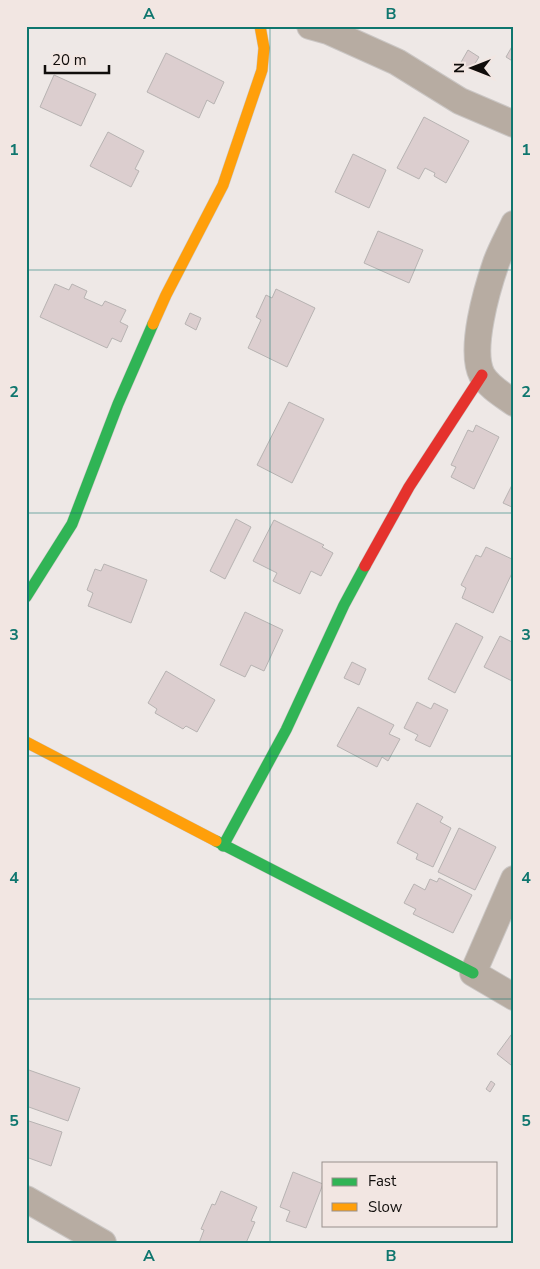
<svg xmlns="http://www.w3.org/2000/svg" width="540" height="1269" font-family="'Nunito Sans',sans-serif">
<rect width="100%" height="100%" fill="#eee8e6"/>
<g fill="#dccecf" stroke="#b7b3b2">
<path d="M514,43V62L506,57Z"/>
<path d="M468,50L479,57L471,70L460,64Z"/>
<path d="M166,53L224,82L214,104L207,100L199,118L147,92Z"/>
<path d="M54,75L96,94L81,126L40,107Z"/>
<path d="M424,117L469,141L446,183L434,176L435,173L425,168L419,179L397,168Z"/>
<path d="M108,132L144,151L135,169L139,171L131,187L90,166Z"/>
<path d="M353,154L386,170L369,208L335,192Z"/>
<path d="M378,231L423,250L409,283L364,263Z"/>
<path d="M55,284L69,290L72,284L87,291L84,298L102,306L105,301L126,310L120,322L128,326L121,342L112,338L107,348L40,317Z"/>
<path d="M276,289L315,308L287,367L248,348L261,320L256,317L266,295L272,298Z"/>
<path d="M190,313L201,318L196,330L185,324Z"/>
<path d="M289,402L324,419L292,483L257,465Z"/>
<path d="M476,425L499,437L474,489L451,477L456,467L451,465L468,430L473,432Z"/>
<path d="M514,481V508L503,503Z"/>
<path d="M236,519L251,527L225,579L210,571Z"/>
<path d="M274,520L324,545L322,547L333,553L321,576L311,571L300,594L273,581L277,573L253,561Z"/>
<path d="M486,547L514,560V569L493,613L462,598L466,588L461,585L476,555L481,557Z"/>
<path d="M104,564L147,580L131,623L88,606L93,593L87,590L95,569L101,571Z"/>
<path d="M245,612L283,630L264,671L251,665L245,677L220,665Z"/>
<path d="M456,623L483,637L455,693L428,679Z"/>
<path d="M500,636L514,643V677L512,681L484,667Z"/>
<path d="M352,662L366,669L359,685L344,678Z"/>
<path d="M166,671L215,700L197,732L186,726L183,729L155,713L157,709L148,703Z"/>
<path d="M417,702L431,709L434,703L448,710L430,747L415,740L418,735L404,728Z"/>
<path d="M358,707L394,725L389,734L400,739L388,761L382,757L377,767L337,746Z"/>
<path d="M417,803L443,817L440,822L451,828L433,867L416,859L418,854L397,843Z"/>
<path d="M459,828L496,847L475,890L438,872Z"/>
<path d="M439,878L472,895L453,933L413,914L416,909L404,903L414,884L425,890L430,879L437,882Z"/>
<path d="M514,1031V1061L511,1065L497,1054Z"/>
<path d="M26,1069L80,1088L68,1121L26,1106Z"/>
<path d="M491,1081L495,1084L490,1092L486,1089Z"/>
<path d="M26,1120L62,1132L51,1166L26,1157Z"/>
<path d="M293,1172L323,1184L306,1228L286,1221L290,1211L280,1207Z"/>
<path d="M221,1191L257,1207L251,1221L255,1222L246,1243H199L204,1230L201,1229L212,1204L215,1205Z"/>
</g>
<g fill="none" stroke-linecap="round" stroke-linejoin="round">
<g stroke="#cac6c4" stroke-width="28">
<g id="street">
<path d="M310,26L328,31L397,62L460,101L514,124"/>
<path d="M514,224C508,237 501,249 496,263C487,289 469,350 482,375C489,387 503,395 514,403"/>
<path d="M514,879L473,973L514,997"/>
<path d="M26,1199L103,1243"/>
</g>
</g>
<g stroke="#cac6c4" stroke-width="12">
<g id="fast">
<path d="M26,597L72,524L118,404L153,324"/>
<path d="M216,841L473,973"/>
<path d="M223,846L286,730L344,605L365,566"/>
</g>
</g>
<g stroke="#cac6c4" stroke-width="12">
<g id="slow">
<path d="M153,324L166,295L223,185L262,70L264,48L260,26"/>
<path d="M26,742L216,841"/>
</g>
</g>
<g stroke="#cac6c4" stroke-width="12">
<path id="jam" d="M365,566L409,487L482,375"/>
</g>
<use href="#street" stroke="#b7aca2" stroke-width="26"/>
<use href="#fast" stroke="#30b455" stroke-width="11"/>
<use href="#slow" stroke="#ff9f0a" stroke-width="11"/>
<use href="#jam" stroke="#e5322d" stroke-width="11"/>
</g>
<path fill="none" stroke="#0f766e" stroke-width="1" stroke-opacity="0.55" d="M270,26V1243M26,270H514M26,513H514M26,756H514M26,999H514"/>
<rect width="540" height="1269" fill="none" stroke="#f2e6e2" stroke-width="55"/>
<rect x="322" y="1162" width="175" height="65" fill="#f2e6e2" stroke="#988f8c"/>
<rect x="332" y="1178" width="25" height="8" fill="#30b455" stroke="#988f8c"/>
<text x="368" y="1186" font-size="15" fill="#100d0b">Fast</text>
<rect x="332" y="1203" width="25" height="8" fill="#ff9f0a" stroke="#988f8c"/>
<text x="368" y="1212" font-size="15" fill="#100d0b">Slow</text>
<g transform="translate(472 68) rotate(270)" stroke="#f2e6e2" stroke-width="4" paint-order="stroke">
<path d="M0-4L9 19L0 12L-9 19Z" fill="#100d0b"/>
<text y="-8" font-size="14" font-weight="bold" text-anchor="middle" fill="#100d0b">N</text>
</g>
<path d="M45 65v8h64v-8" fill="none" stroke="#100d0b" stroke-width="2.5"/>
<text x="52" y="65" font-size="15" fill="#100d0b" stroke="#f2e6e2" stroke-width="4" paint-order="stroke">20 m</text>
<rect x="28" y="28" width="484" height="1214" fill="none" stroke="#0f766e" stroke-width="2"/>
<g font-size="16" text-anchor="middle" font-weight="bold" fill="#0f766e">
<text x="149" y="19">A</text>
<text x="391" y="19">B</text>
<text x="14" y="155">1</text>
<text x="526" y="155">1</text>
<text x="14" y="397">2</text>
<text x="526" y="397">2</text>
<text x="14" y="640">3</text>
<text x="526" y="640">3</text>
<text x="14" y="883">4</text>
<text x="526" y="883">4</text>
<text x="14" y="1126">5</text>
<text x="526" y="1126">5</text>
<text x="149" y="1261">A</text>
<text x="391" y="1261">B</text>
</g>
</svg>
